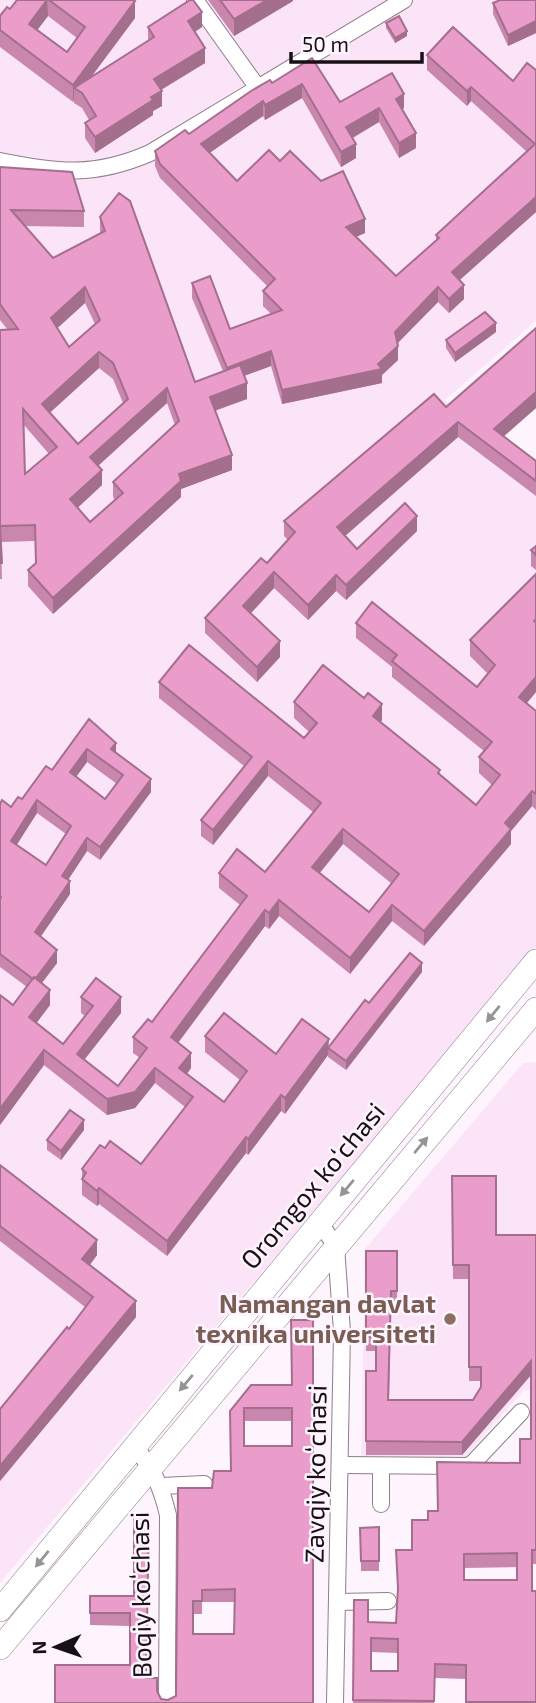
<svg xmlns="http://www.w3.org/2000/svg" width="536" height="1703" font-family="'Exo 2',sans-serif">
<rect width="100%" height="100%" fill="#fef4fd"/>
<g fill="#fbe4f8">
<path d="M0,0H536V321L445,400L464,419L536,475V947L0,1583Z"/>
<path d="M536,1062V1390H524L458,1465L361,1464L365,1249L523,1063Z"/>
</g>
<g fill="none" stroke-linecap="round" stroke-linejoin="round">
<g stroke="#8d7f8c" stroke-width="18">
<g id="minor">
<path d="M195,0L258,88"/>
<path d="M0,161C58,173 95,177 150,153L404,0"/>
<path d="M319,1222L336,1246L342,1332L335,1703"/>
<path d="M134,1446C153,1468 161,1486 168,1515L167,1703"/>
<path d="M341,1465L466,1466L472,1464L521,1412"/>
<path d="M381,1466V1504"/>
<path d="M161,1486L204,1484"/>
<path d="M338,1602L388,1601"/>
</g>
</g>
<g stroke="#8d7f8c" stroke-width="24">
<g id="secondary">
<path d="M0,1610L536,961"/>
<path d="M0,1648L536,1009"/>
</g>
</g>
<use href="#minor" stroke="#fff" stroke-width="16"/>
<use href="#secondary" stroke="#fff" stroke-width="23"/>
</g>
<g fill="#c987ae" fill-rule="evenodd">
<path d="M17,0H133L135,18L91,77L148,41V27H202L195,32L205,63L161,90L162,106L153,111V115L95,153L85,138V123L89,120L82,108L74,103V99L73,102L0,47V16L10,9ZM48,16L77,38L67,52L37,30Z"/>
<path d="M208,0H293V1L234,36Z"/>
<path d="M536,0V33L508,46L493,14V3Z"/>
<path d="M386,23L407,36L395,43L386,28Z"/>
<path d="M427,55L513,81L536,70V212L459,280L464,299L449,313L438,302L397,343L398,360L382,375V383L282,404L271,366L244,376L247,399L215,411L232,470L181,489V497L53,614L28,586V570L36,563L35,541L1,542L2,579H0V330H8L0,320V167L84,211V227L25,226L53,258L100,233V217L195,382L223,371L192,298V283L230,329L271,314L263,306V291L268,287L160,178L155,166V151L189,134L312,58L340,102L404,108L402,109L416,148L399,158L379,122L353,138L356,158L341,167L302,98L265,120L263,116L209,153L237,181L280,161L365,233L356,237L396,276L436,241V235L527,152L471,101L467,106L427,70ZM85,303L95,324L69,347L57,328ZM99,368L113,379L123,403L78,444L49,413ZM167,403L175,425L113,482V497L115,500L90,522L77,508L102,485L98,466ZM24,425L49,454L25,474Z"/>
<path d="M536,328V408L503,436L536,461V496L458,437L345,536L357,549L417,531L346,600L336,591L308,620L274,588L250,613L280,657L257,682L205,633V618L267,563L288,540L284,536V521L446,407Z"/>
<path d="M496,332L455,362L446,348V340Z"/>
<path d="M536,546V570L531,566V550Z"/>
<path d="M536,574V692L527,703L536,711V810L532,806L511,831V844L424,946L392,921L350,974L279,916L269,929L265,926L178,1043L191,1068L187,1074L224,1102L240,1080L205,1052V1036L276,1054L329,1047L369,1003L422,972L346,1070L328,1057V1055L285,1114L281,1111L248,1155L246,1153L167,1256L99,1204L97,1206L82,1195V1169L105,1148L141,1164L185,1107L155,1083L135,1108L107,1115L44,1065L0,1125V995L13,1005L27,987L0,967V804L11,807L22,799L52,770L89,719L116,753L151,792L100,860L87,851L68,880L70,894L40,937L57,963L42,983L50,1005L36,1023L63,1044L85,1016L81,1013V997L121,1013L84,1060L118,1086L140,1058L133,1053V1037L152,1022L240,905L219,888V873L265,872L313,812L268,776L213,845L201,836V820L244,766L159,698V682L304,738L309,732L294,718V702L382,720L380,722L440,776L476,805L492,785L479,773V757L484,751L392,677V667L356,638V623L477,687L488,674L470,656V640ZM87,762L117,784L105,799L76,777ZM37,813L66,834L46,865L16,845ZM343,844L392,884L369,912L320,873Z"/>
<path d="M84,1130L61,1160L47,1150V1140Z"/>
<path d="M0,1165L97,1255L90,1265L136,1317L0,1481V1409L69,1329L85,1307L0,1241Z"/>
<path d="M452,1176L496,1235H536V1564H532V1591H536V1703H466V1679L435,1678L434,1703H353L354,1600L368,1622L396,1623L398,1594L396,1550H412L428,1520L437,1511L520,1463L531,1439V1375L462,1455H366V1371H376V1351H366V1251H397V1305H391L389,1400H473L481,1387V1381H469V1279H453ZM517,1567V1580H464V1568ZM371,1652L398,1653V1671H371Z"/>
<path d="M292,1385L313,1703H55L130,1665V1626L90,1625V1596H134L146,1678L157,1691L161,1699L168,1700L176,1696L212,1488L231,1471L230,1411ZM244,1421H292V1446H244ZM202,1602H235L234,1634H193V1614H202Z"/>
<path d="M379,1527V1571H361L360,1528Z"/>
</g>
<g fill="#a46e8d">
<path d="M47,0L48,16L29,41V24Z"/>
<path d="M267,0H293V1L234,36V19Z"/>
<path d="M135,1V18L80,92L74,88V99L73,102V85Z"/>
<path d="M202,12V27L188,36V21Z"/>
<path d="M536,21V33L508,46V35Z"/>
<path d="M407,31V36L395,43V38Z"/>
<path d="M205,48V63L154,94V79Z"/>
<path d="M302,84V98L265,120V105Z"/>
<path d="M471,87V101L467,106V91Z"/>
<path d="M162,91V106L153,111V115L95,153V137Z"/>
<path d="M404,94V108L396,113V99Z"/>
<path d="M263,101V116L201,159V144Z"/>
<path d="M379,108V122L346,141V127Z"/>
<path d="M416,133V148L399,158V143Z"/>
<path d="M356,144V158L341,167V152Z"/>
<path d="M536,197V212L452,287V272Z"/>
<path d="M365,219V233L346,241V227Z"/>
<path d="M464,285V299L449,313V299Z"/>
<path d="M85,287V303L51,334V318Z"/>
<path d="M438,287V302L395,346V332Z"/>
<path d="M496,323V332L455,362V353Z"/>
<path d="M398,346V360L382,375V383L282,404V390L378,364Z"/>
<path d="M271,351V366L227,382V368Z"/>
<path d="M99,352V368L42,420V404Z"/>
<path d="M247,383V399L210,412V397Z"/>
<path d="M167,388V403L90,473V457Z"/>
<path d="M536,392V408L494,445V429Z"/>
<path d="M458,422V437L337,543V527Z"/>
<path d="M232,455V470L181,489V497L53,614V598L179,474Z"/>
<path d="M102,470V485L70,515V499Z"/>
<path d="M417,516V531L346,600V585Z"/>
<path d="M274,572V588L243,622V606Z"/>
<path d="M336,575V591L308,620V605Z"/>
<path d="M280,641V657L257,682V667Z"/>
<path d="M536,677V692L519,712V697Z"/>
<path d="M382,704V720L373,732V716Z"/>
<path d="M116,743V756L111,749Z"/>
<path d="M87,749V762L70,785V772Z"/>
<path d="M268,761V776L213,845V830Z"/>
<path d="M151,779V792L100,860V847Z"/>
<path d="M532,791V806L511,831V844L424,946V931L505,823Z"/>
<path d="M37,800V813L11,854V841Z"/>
<path d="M343,829V844L312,882V867Z"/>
<path d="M87,838V851L62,889V876Z"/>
<path d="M70,881V894L35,945V932Z"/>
<path d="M279,900V916L269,929V913Z"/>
<path d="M392,905V921L350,974V958Z"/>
<path d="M265,910V926L171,1052V1037Z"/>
<path d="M57,950V963L34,993V980Z"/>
<path d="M422,963V972L346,1070V1061Z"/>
<path d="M50,990V1005L29,1033V1017Z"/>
<path d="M121,997V1013L77,1069V1054Z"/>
<path d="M329,1039L328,1055L285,1114V1098Z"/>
<path d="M44,1050V1065L0,1125V1109Z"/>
<path d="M191,1053V1068L179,1084V1068Z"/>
<path d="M155,1068V1083L135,1108L107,1115V1099Z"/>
<path d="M281,1095V1111L248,1155V1139Z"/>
<path d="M84,1120V1130L61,1160V1151Z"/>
<path d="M246,1137V1153L167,1256V1241Z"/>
<path d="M99,1188V1204L97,1206V1191Z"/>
<path d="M97,1240V1255L82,1275V1259Z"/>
<path d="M136,1301V1317L0,1481V1466Z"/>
<path d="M531,1361V1375L462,1455V1442Z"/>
</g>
<g fill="#ea9dca" stroke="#a46e8d" stroke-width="2" fill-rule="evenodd">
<path d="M17,0H47L29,24L67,52L85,27L49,0H133L135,1L73,85L0,30V16L7,7L10,9Z"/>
<path d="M190,0H193L202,12L188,21L205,48L154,79L162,91L151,97L153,100L95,137L85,123L96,116L82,93L74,88L154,37L148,27Z"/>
<path d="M220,0H267L234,19Z"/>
<path d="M500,0H536V21L508,35L493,3Z"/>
<path d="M399,16L407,31L395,38L386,23Z"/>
<path d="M453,27L513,81L527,63L536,70V197L452,272L464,285L449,299L438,287L395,332L398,346L378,364L382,369L282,390L271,351L227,368L192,283L210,276L230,329L282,310L263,291L275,279L160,164L155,151L185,130L189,134L251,91L270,80L272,83L312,58L340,102L392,73L404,94L396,99L416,133L399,143L379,108L346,127L356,144L341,152L302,84L265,105L263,101L201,144L237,181L269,150L280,161L290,151L321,181L343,171L365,219L346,227L396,276L439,238L436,235L535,144L471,87L467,91L427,55Z"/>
<path d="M0,167L72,172L84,211L11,210L53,258L105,231L100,217L119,193L130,201L195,382L240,365L247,383L210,397L232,455L179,474L181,481L53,598L28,570L36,563L35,525L0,526L2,563H0V330L18,329L0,304ZM85,287L100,320L69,347L51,318ZM99,352L113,363L128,399L78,444L42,404ZM167,388L179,421L113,482L123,493L90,522L70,499L102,470L90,457ZM23,409L57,447L25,474Z"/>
<path d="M485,312L496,323L455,353L446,340Z"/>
<path d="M536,328V392L494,429L536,461V481L458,422L337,527L357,549L405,503L417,516L346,585L336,575L308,605L274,572L243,606L280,641L257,667L205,618L261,558L267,563L295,532L284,521L434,394L446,407Z"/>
<path d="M536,546V555L531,550Z"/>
<path d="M536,574V619L534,621L536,623V677L519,697L536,711V794L532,791L505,823L511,829L424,931L392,905L350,958L279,900L269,913L265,910L171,1037L191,1053L179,1068L224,1102L247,1071L205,1036L224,1013L276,1054L302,1019L329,1039L285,1098L281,1095L248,1139L246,1137L167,1241L99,1188L97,1191L82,1179L86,1173L82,1169L100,1145L105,1148L110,1141L141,1164L193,1097L155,1068L135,1092L107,1099L44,1050L0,1109V995L13,1005L34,977L50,990L29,1017L63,1044L93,1006L81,997L96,978L121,997L77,1054L118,1086L147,1048L133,1037L148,1019L152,1022L247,896L219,873L237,849L265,872L321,803L268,761L213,830L201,820L252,757L159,682L189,645L304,738L317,723L294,702L323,665L364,698L368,693L382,704L373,716L440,770L438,773L476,805L500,775L479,757L492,742L392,661L397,655L356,623L372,602L477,687L495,665L470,640ZM343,829L399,874L369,912L312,867Z"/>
<path d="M89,719L116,743L111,749L151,779L100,847L87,838L62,876L70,881L35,932L57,950L36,978L34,977L33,979L0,954V899L1,897L0,896V804L2,800L11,807L18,797L22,799L46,766L52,770ZM87,749L123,775L105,799L70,772ZM37,800L71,826L46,865L11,841Z"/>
<path d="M410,953L422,963L346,1061L328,1048L365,1000L369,1003Z"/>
<path d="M70,1110L84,1120L61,1151L47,1140Z"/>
<path d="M0,1165L97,1240L82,1259L136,1301L0,1466V1409L67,1327L69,1329L93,1297L0,1226Z"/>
<path d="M452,1176H496V1235H536V1550H532V1591H536V1702H466V1665L435,1664L434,1701L353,1700L354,1600H368V1622L396,1623L398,1588L396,1550H412V1520H428V1511H438L437,1462L520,1463V1439H531V1361L462,1442L366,1441V1371H376V1337H366V1251H397V1291H391L388,1400H473L481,1387V1367H469V1265H453ZM517,1553V1580H464V1554ZM371,1638L398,1639V1671H371Z"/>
<path d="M291,1320H313V1703H55V1665H130V1613H90V1596H134V1515H149L146,1678H157V1691L161,1699L168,1700L176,1696L178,1488H212L214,1471H231L230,1411L251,1385H292ZM244,1408H292V1446H244ZM235,1589L234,1634H193V1601H202V1590Z"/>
<path d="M379,1527V1561H361L360,1528Z"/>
</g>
<defs><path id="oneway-solid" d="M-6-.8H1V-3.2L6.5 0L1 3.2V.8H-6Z" transform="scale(1.75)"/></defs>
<g fill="#979496">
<use href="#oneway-solid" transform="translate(493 1014) rotate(129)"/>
<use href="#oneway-solid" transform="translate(421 1145) rotate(-50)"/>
<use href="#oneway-solid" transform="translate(347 1188) rotate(130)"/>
<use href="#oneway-solid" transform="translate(186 1383) rotate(130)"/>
<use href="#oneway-solid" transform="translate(42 1559) rotate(129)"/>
</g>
<circle fill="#8d6e63" stroke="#fef4fd" stroke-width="2.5" cx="450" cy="1319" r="7"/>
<g text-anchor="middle" stroke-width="5" stroke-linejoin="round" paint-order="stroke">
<g font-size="26" fill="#171116" stroke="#fef4fd">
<text transform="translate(313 1186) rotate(-50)" y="9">Oromgox ko‘chasi</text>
<text transform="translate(316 1474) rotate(-89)" y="9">Zavqiy koʻchasi</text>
<text transform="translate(141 1595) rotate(-91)" y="9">Boqiy koʻchasi</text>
</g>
<g font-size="26" font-weight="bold" fill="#785e54" stroke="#fef4fd" text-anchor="end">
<text x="436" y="1313">Namangan davlat<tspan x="436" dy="30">texnika universiteti</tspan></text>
</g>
</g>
<g transform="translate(56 1647) rotate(268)" stroke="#fef4fd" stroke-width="5" paint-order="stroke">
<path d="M0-5L12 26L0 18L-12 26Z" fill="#171116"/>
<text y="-10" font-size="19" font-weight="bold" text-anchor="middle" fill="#171116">N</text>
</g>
<path d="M291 52v10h131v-10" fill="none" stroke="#171116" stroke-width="3.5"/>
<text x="302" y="52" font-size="21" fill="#171116" stroke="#fef4fd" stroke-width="5" paint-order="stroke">50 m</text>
</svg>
